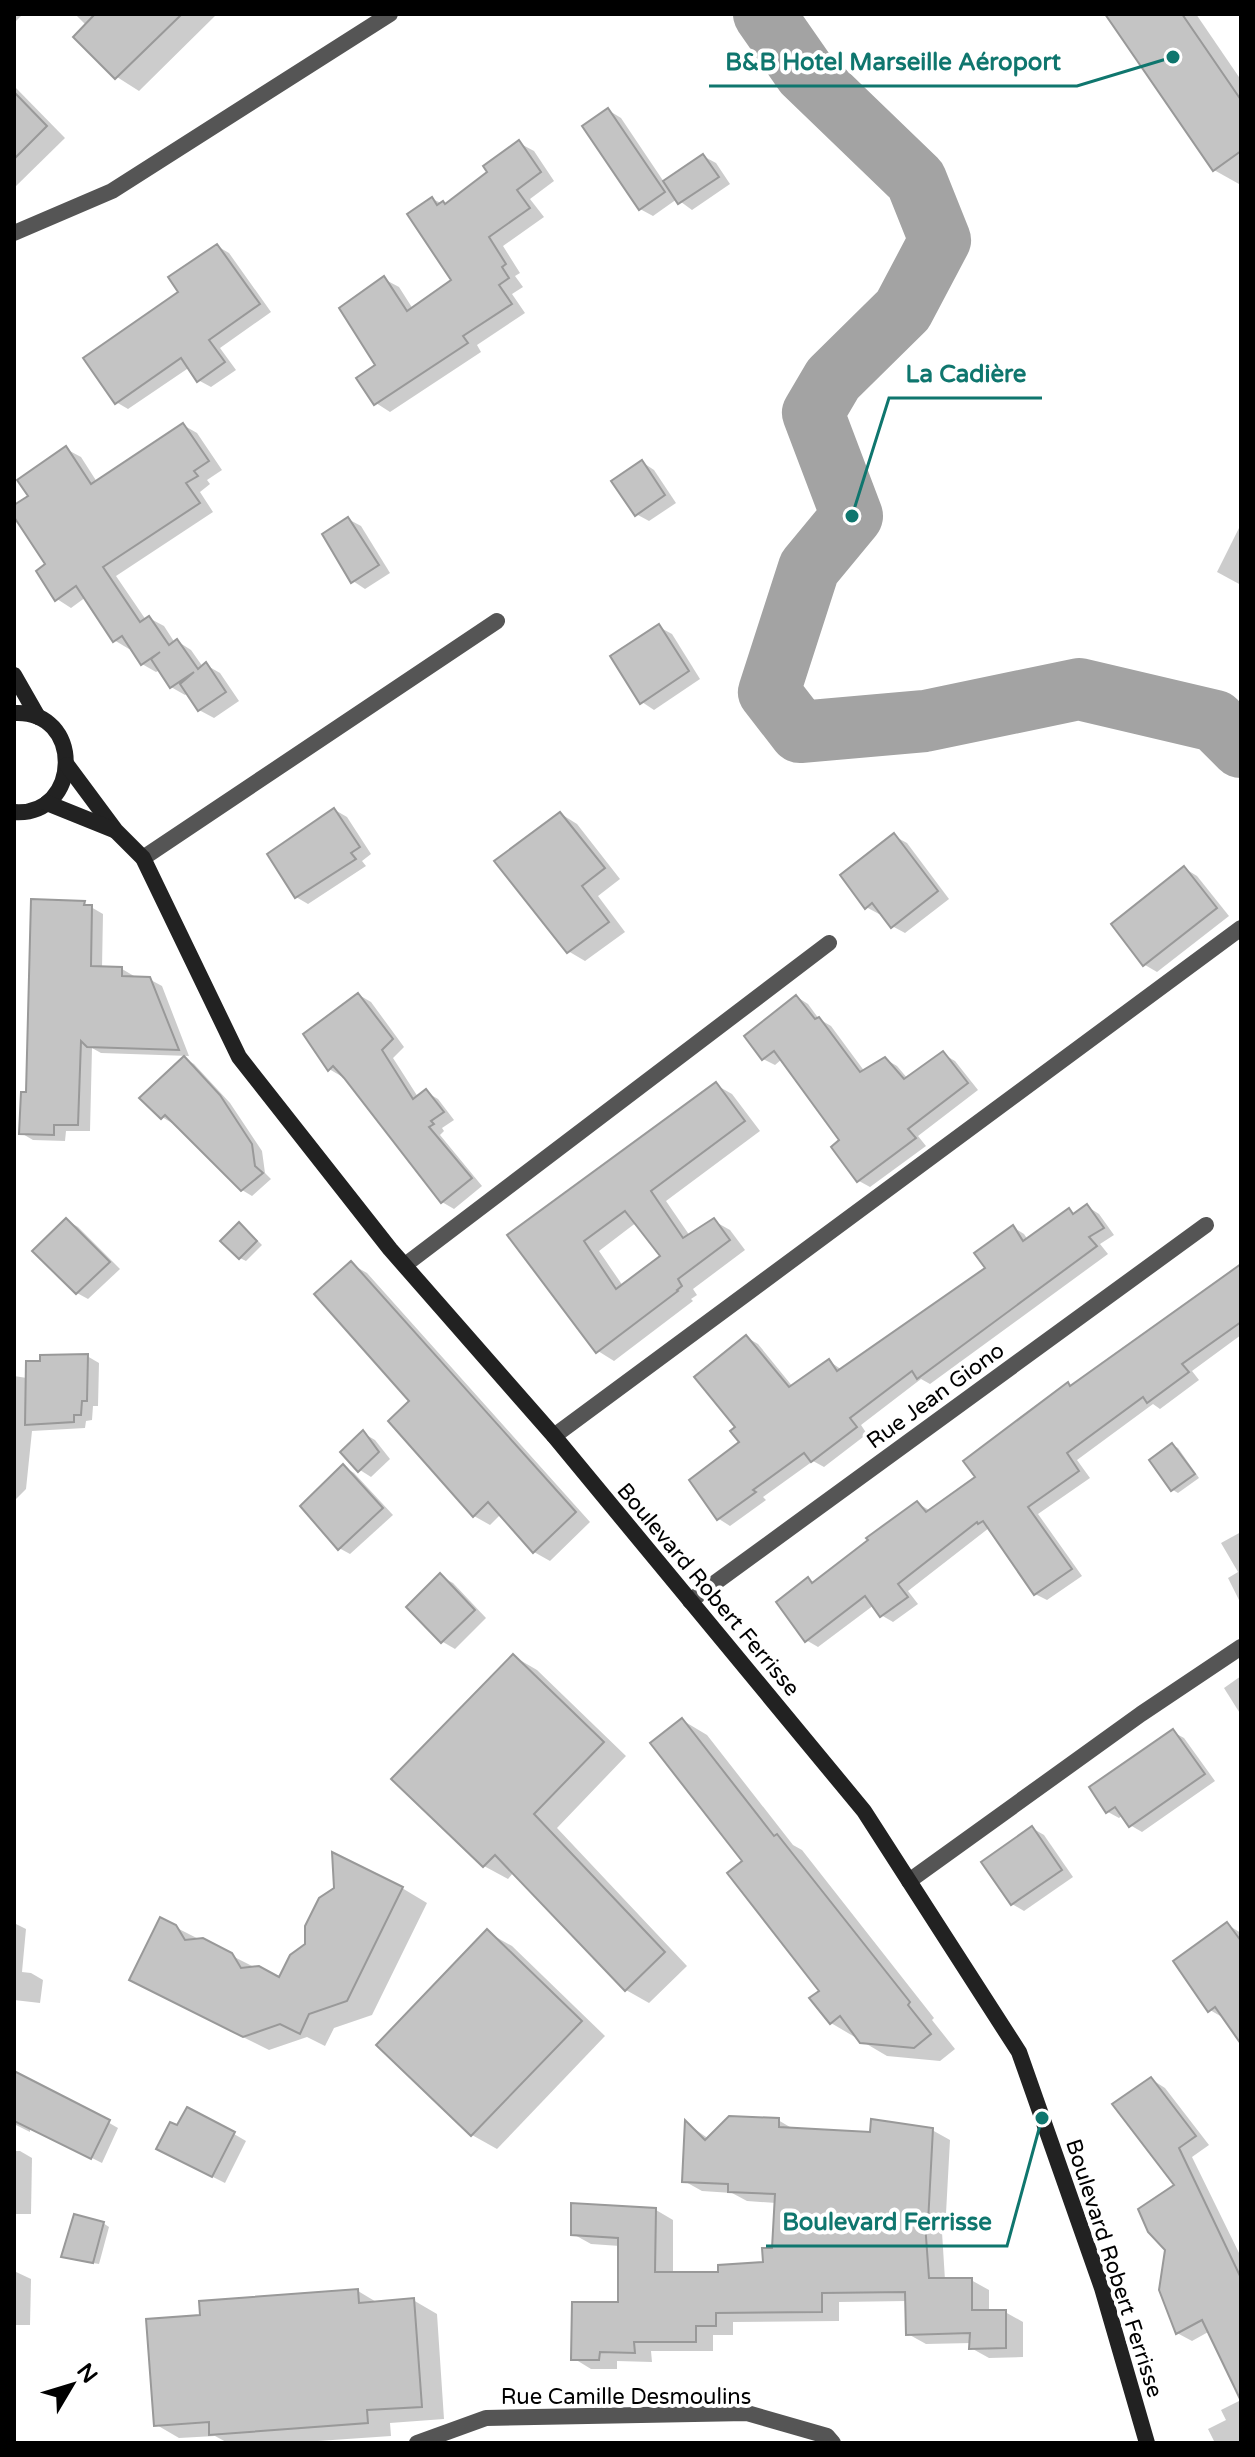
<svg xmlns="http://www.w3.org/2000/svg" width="1255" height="2457" font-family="'Varela Round',sans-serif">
<rect width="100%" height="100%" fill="#fff"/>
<g fill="#0003" fill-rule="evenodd">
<path d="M14,14H23L14,23Z"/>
<path d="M75,14H217L139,91L117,77L86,25Z"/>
<path d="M1107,14H1196L1241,80V183L1239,184L1214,170Z"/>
<path d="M14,86L65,138L14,188Z"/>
<path d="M608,110L621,118L664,182L703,156L716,163L730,184L692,210L677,199L653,216L640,209Z"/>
<path d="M519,143L534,151L554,181L530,199L544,217L503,246L520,273L515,276L523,287L512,294L525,313L477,345L481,352L390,412L376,403L384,279L399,287L413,309L454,281L432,199L446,205L490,173Z"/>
<path d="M217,246L229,253L271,312L220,348L236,370L211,387L198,380L190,367L128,409L116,402L181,293Z"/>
<path d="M183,425L197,433L222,470L207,480L210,484L200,492L213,512L116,576L146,620L149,618L164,626L175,643L177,641L191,650L203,667L206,665L220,673L239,701L214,718L199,710L188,693L185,695L171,687L160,670L156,672L142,664L131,647L129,649L114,640L86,597L71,608L57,599L48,565L14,513V508L30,497L66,449L81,457L97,482Z"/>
<path d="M642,462L654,470L676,503L649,521L636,514Z"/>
<path d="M348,519L361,526L390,573L365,589L353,581Z"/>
<path d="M1241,524V585L1217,572Z"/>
<path d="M659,627L672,634L700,679L654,710L642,702Z"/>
<path d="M335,810L347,817L371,854L362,861L366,866L308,904L296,897Z"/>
<path d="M561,814L577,824L620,879L598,896L625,932L585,961L568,951Z"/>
<path d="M894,836L907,843L949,899L905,933L892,926L882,912L879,914L866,907Z"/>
<path d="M1184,868L1197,876L1229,916L1157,972L1145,965L1114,924Z"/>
<path d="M84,903L103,914L102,968L122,969L134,976V978L149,979L162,986L189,1056L101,1053L92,1048L90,1131H66L65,1141L33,1140L21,1133L28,1094Z"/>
<path d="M359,995L371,1002L404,1047L393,1058L418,1097L426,1092L438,1099L454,1120L442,1128L444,1131L440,1135L482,1186L454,1209L442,1202L343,1074L341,1076L329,1069Z"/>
<path d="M797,997L808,1004L819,1019L831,1026L865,1072L885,1059L897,1066L908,1079L943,1054L955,1061L978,1090L918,1136L926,1146L870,1187L859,1181L842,1140L782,1059L775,1065L763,1059Z"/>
<path d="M184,1058L194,1064L230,1103L262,1151L265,1173L271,1179L252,1196L242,1190L173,1121L172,1123L162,1117Z"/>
<path d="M716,1085L732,1094L760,1131L666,1201L690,1236L714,1221L730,1230L745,1250L693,1289L697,1295L691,1299L693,1301L614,1361L598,1351L510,1236ZM637,1222L663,1256L623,1286L599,1251Z"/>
<path d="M1088,1207L1099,1214L1114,1235L1100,1244L1108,1254L930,1384L921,1379L861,1425L867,1434L824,1467L813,1461L763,1497L766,1500L730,1526L719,1519L691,1480L742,1443L738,1427L746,1337L758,1344L793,1387L829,1361L842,1370L988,1269L1013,1227L1024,1234L1028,1240L1069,1210L1076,1215Z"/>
<path d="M66,1220L78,1227L120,1269L88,1299L77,1293Z"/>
<path d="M245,1228L262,1245L246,1261L240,1258Z"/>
<path d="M351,1264L367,1273L590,1522L550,1561L534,1552L501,1514L490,1525L474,1516L411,1402Z"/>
<path d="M1241,1266V1335L1192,1371L1199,1380L1160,1409L1153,1404L1077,1460L1090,1478L1038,1514L1082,1576L1047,1600L1035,1594L989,1528L908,1591L918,1604L893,1622L881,1615L874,1605L818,1647L806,1640L808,1579L815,1583L917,1503L929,1510L978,1478L1068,1385L1072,1387Z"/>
<path d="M87,1356L99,1363L98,1406H93L92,1420L86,1421L85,1428L32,1431L26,1489L14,1501V1376L27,1378Z"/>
<path d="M363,1433L375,1440L390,1459L371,1477L360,1470Z"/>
<path d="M1172,1445L1178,1448L1199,1478L1178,1493L1173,1490Z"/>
<path d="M344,1467L354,1473L393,1515L350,1554L339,1548Z"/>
<path d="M1241,1532V1604L1228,1578L1238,1572L1221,1543Z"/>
<path d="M440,1576L453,1583L486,1618L455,1649L443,1642L409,1607Z"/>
<path d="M513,1656L537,1670L626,1756L557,1828L687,1966L649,2003L626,1990L514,1872L508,1879L484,1866Z"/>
<path d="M1241,1676V1715L1224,1688Z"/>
<path d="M682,1720L707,1735L793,1845L802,1850L934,2018L932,2020L955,2049L940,2061L887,2056L831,2023L822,1991L745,1861Z"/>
<path d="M1173,1732L1184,1738L1215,1781L1142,1832L1130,1825L1123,1815L1119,1818L1108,1812Z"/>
<path d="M1032,1828L1044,1835L1073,1877L1024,1911L1012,1904Z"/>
<path d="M402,1888L427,1903L372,2015L334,2028L325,2046L307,2037L269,2050L156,1994L175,1927L280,1980L307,1945Z"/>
<path d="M14,1923L26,1929L22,1972L31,1973L43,1980L40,2003L14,2000Z"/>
<path d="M1228,1925L1241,1933V2040L1224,2016L1222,2017L1210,2010Z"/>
<path d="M487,1932L512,1946L605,2036L497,2149L472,2135Z"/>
<path d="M14,2072L48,2088L118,2128L102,2163L30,2127V2132L14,2124Z"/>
<path d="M1151,2079L1165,2088L1209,2145L1192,2157L1241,2257V2397L1210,2331L1192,2341L1177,2333L1176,2185Z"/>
<path d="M778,2120L795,2130L872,2134L932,2130L950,2140L945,2232H942L945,2280H971L989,2290V2312H1005L1023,2322V2357L989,2358L971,2348L972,2343L926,2344L908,2334L907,2301L839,2302V2321L733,2322V2335H713V2351H651L652,2362L617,2361V2369H591L573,2358L620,2304V2246L591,2244L573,2234L656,2210L673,2220V2274H720L765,2264L774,2250L776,2203L747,2201L732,2193L702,2191L684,2181L686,2123L709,2139Z"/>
<path d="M234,2134L246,2141L225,2183L171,2156Z"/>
<path d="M14,2151H20L32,2158L31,2214H14Z"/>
<path d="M103,2223L109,2227L99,2264L69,2259L64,2256Z"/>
<path d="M14,2271L31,2279L30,2325H14Z"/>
<path d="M358,2291L378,2303L413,2300L437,2314L444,2419L390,2423L391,2436L289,2443H228L215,2436L179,2438L155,2424L202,2317Z"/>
<path d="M1241,2400V2443H1215L1208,2429L1226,2420L1221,2410Z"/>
<path d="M128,2441L132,2443H100Z"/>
</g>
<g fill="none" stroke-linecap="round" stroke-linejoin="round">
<path stroke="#a3a3a3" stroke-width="62" d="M764,14L805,73L916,180L940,240L903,310L833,379L813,413L852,516L809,568L769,692L800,732L925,721L1079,689L1215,721L1241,747"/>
</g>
<g fill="#c4c4c4" stroke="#999" stroke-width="2" fill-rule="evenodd">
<path d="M95,14H182L115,79L73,37Z"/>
<path d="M1105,14H1182L1241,100V151L1213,171Z"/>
<path d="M14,92L47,126L14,159Z"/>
<path d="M608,108L665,192L639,210L582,126Z"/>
<path d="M519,140L541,172L517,190L530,208L489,237L506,264L502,267L509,278L499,285L512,304L463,336L468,343L374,405L356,378L375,365L339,308L384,276L407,311L451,280L407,214L432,197L437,205L443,201L445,204L487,172L483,166Z"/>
<path d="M703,154L719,177L678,204L663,181Z"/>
<path d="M217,244L260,304L209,340L225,362L197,382L181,358L115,404L83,358L178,292L168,277Z"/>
<path d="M183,423L209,461L194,471L198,476L186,483L200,503L103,567L140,622L149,616L169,645L177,639L198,669L206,662L226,692L198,711L180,684L194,672L170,688L151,659L160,652L141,665L122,636L113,642L76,586L55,601L36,571L45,564L14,517V505L28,496L17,480L66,446L91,484Z"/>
<path d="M642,460L665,495L635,516L611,481Z"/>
<path d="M348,517L379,565L351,583L322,534Z"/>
<path d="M659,624L689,671L640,704L610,656Z"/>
<path d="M334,808L360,847L351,853L356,859L295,898L267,854Z"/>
<path d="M560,812L605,868L582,886L609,922L567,953L494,861Z"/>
<path d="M894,833L938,891L891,928L872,903L865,909L840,875Z"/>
<path d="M1184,866L1217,908L1143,966L1111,924Z"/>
<path d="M31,899L85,901L84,905H92L91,966L122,967V976L150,977L179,1050L87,1047L81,1041L78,1125H54V1135L19,1134L21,1092H26Z"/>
<path d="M358,993L393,1039L382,1050L413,1099L426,1089L444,1112L431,1121L434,1124L429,1127L472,1178L441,1203L344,1078L333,1066L328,1071L303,1034Z"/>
<path d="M796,995L815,1019L819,1017L860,1072L885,1057L904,1079L943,1051L968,1083L908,1129L916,1138L857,1182L831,1147L839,1140L774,1051L762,1060L744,1036Z"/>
<path d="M184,1056L220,1095L252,1144L255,1166L263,1173L241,1191L165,1115L161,1119L139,1098Z"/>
<path d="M716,1082L745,1121L651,1191L683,1238L714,1218L730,1240L678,1279L682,1286L677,1290L678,1291L596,1353L507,1235ZM625,1211L660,1256L616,1289L584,1241Z"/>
<path d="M1087,1204L1104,1228L1089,1237L1097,1246L917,1379L912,1371L850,1418L857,1427L811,1462L804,1453L753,1490L756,1492L717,1520L689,1480L739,1442L730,1431L735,1427L694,1377L746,1335L789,1387L829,1359L837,1371L985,1268L974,1253L1013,1225L1023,1241L1069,1208L1073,1214Z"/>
<path d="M66,1218L110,1262L76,1294L32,1251Z"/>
<path d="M239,1222L257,1241L239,1259L220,1241Z"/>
<path d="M351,1261L576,1512L533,1553L488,1502L473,1517L388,1421L409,1401L314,1294Z"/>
<path d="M1241,1264V1322L1182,1364L1189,1372L1147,1403L1143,1397L1067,1453L1079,1471L1028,1507L1072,1569L1034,1595L983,1521L978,1524L977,1522L898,1584L908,1597L880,1617L865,1596L805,1642L776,1602L808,1577L812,1583L868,1540L866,1538L917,1501L926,1512L975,1477L963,1461L1068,1382L1070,1386Z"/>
<path d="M88,1354L87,1401H82L81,1415H74V1422L25,1425L26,1361H40V1355Z"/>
<path d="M363,1430L379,1452L358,1472L340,1452Z"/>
<path d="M1172,1443L1195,1474L1171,1491L1149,1460Z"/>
<path d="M343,1464L383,1508L338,1550L300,1506Z"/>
<path d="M440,1573L475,1610L441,1643L406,1607Z"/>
<path d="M513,1654L604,1742L534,1814L665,1952L625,1991L495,1855L483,1867L391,1779Z"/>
<path d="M682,1718L774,1836L777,1834L910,2002L908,2005L931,2034L914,2048L860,2043L840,2016L830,2024L809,1998L819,1991L727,1873L742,1861L650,1743Z"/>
<path d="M1173,1729L1205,1774L1129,1827L1115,1807L1106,1813L1089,1787Z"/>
<path d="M1032,1826L1062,1870L1011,1905L981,1862Z"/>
<path d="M332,1852L403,1887L347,2001L309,2014L300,2034L280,2024L243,2037L129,1980L160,1917L176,1925L185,1940L203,1938L232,1953L241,1968L259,1966L279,1977L290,1955L305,1944V1926L319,1898L334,1888Z"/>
<path d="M1227,1922L1241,1941V2044L1215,2007L1208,2012L1173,1961Z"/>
<path d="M487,1929L582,2021L471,2136L376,2045Z"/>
<path d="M14,2071L110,2120L91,2159L14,2121Z"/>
<path d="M1151,2077L1196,2136L1179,2148L1241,2278V2401L1202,2320L1176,2334L1159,2290L1165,2250L1148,2232L1138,2209L1174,2185L1112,2104Z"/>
<path d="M187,2107L235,2132L212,2177L156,2149L170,2122L177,2125Z"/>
<path d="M729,2116L779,2118V2127L870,2132L871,2119L933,2128L928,2223H925L929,2278H972V2310H1006V2348L969,2349L970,2333L906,2335L905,2292L822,2293V2312L716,2313V2326H696V2342H634L635,2353L600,2352L599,2360H571L572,2302H618V2238L571,2235V2203L656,2208L655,2272H718V2265L763,2262L762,2248H772L775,2194L728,2192V2184L682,2182L685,2120L705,2140Z"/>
<path d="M74,2214L104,2222L93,2263L61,2257Z"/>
<path d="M358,2289L359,2303L414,2298L422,2407L367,2410L368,2423L209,2435V2422L154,2426L146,2319L200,2315L199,2301Z"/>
</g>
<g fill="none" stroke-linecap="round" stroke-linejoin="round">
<g stroke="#555" stroke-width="16">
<path d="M14,233L112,191L390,14"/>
<path d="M143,858L497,621"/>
<path d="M405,1265L829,943"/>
<path d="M554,1436L1241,928"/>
<path d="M690,1601L1206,1225"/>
<path d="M909,1881L1141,1714L1241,1647"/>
<path d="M417,2443L486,2418L747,2413L827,2436L833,2443"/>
</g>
<g stroke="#222" stroke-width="16">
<path d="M14,675L38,717"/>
<path d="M14,713C84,709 82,817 14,812"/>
<path d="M67,765L116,831L143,858L239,1057L390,1249L554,1436L864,1811L909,1881L1019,2052L1102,2288L1147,2443"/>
<path d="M47,803L114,830"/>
</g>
</g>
<g text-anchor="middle" stroke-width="8" stroke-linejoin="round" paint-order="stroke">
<g font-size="22" fill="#000" stroke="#fff">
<text transform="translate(935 1395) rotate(-36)" y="8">Rue Jean Giono</text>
<text transform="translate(709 1589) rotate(50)" y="8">Boulevard Robert Ferrisse</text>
<text transform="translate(1115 2268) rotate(72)" y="8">Boulevard Robert Ferrisse</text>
<text x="626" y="2404">Rue Camille Desmoulins</text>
</g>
</g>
<path fill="none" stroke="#0f766e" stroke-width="3" d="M1173 57L1077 86H709M852 516L889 398H1042M1042 2118L1007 2246H766"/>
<g fill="#0f766e" stroke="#fff" stroke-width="3">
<circle cx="1173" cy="57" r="8"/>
<circle cx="852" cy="516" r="8"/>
<circle cx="1042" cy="2118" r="8"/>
</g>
<g font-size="24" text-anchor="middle" font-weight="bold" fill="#0f766e" stroke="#fff" stroke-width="8" stroke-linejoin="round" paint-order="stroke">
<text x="893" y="70">B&amp;B Hotel Marseille Aéroport</text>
<text x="966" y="382">La Cadière</text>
<text x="887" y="2230">Boulevard Ferrisse</text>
</g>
<rect width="1255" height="2457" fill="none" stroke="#000000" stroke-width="32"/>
<g transform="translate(72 2385) rotate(52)" stroke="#ffffff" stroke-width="6" paint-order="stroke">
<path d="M0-6L14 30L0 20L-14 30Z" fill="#000000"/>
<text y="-12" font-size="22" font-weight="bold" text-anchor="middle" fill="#000000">N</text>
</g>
</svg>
